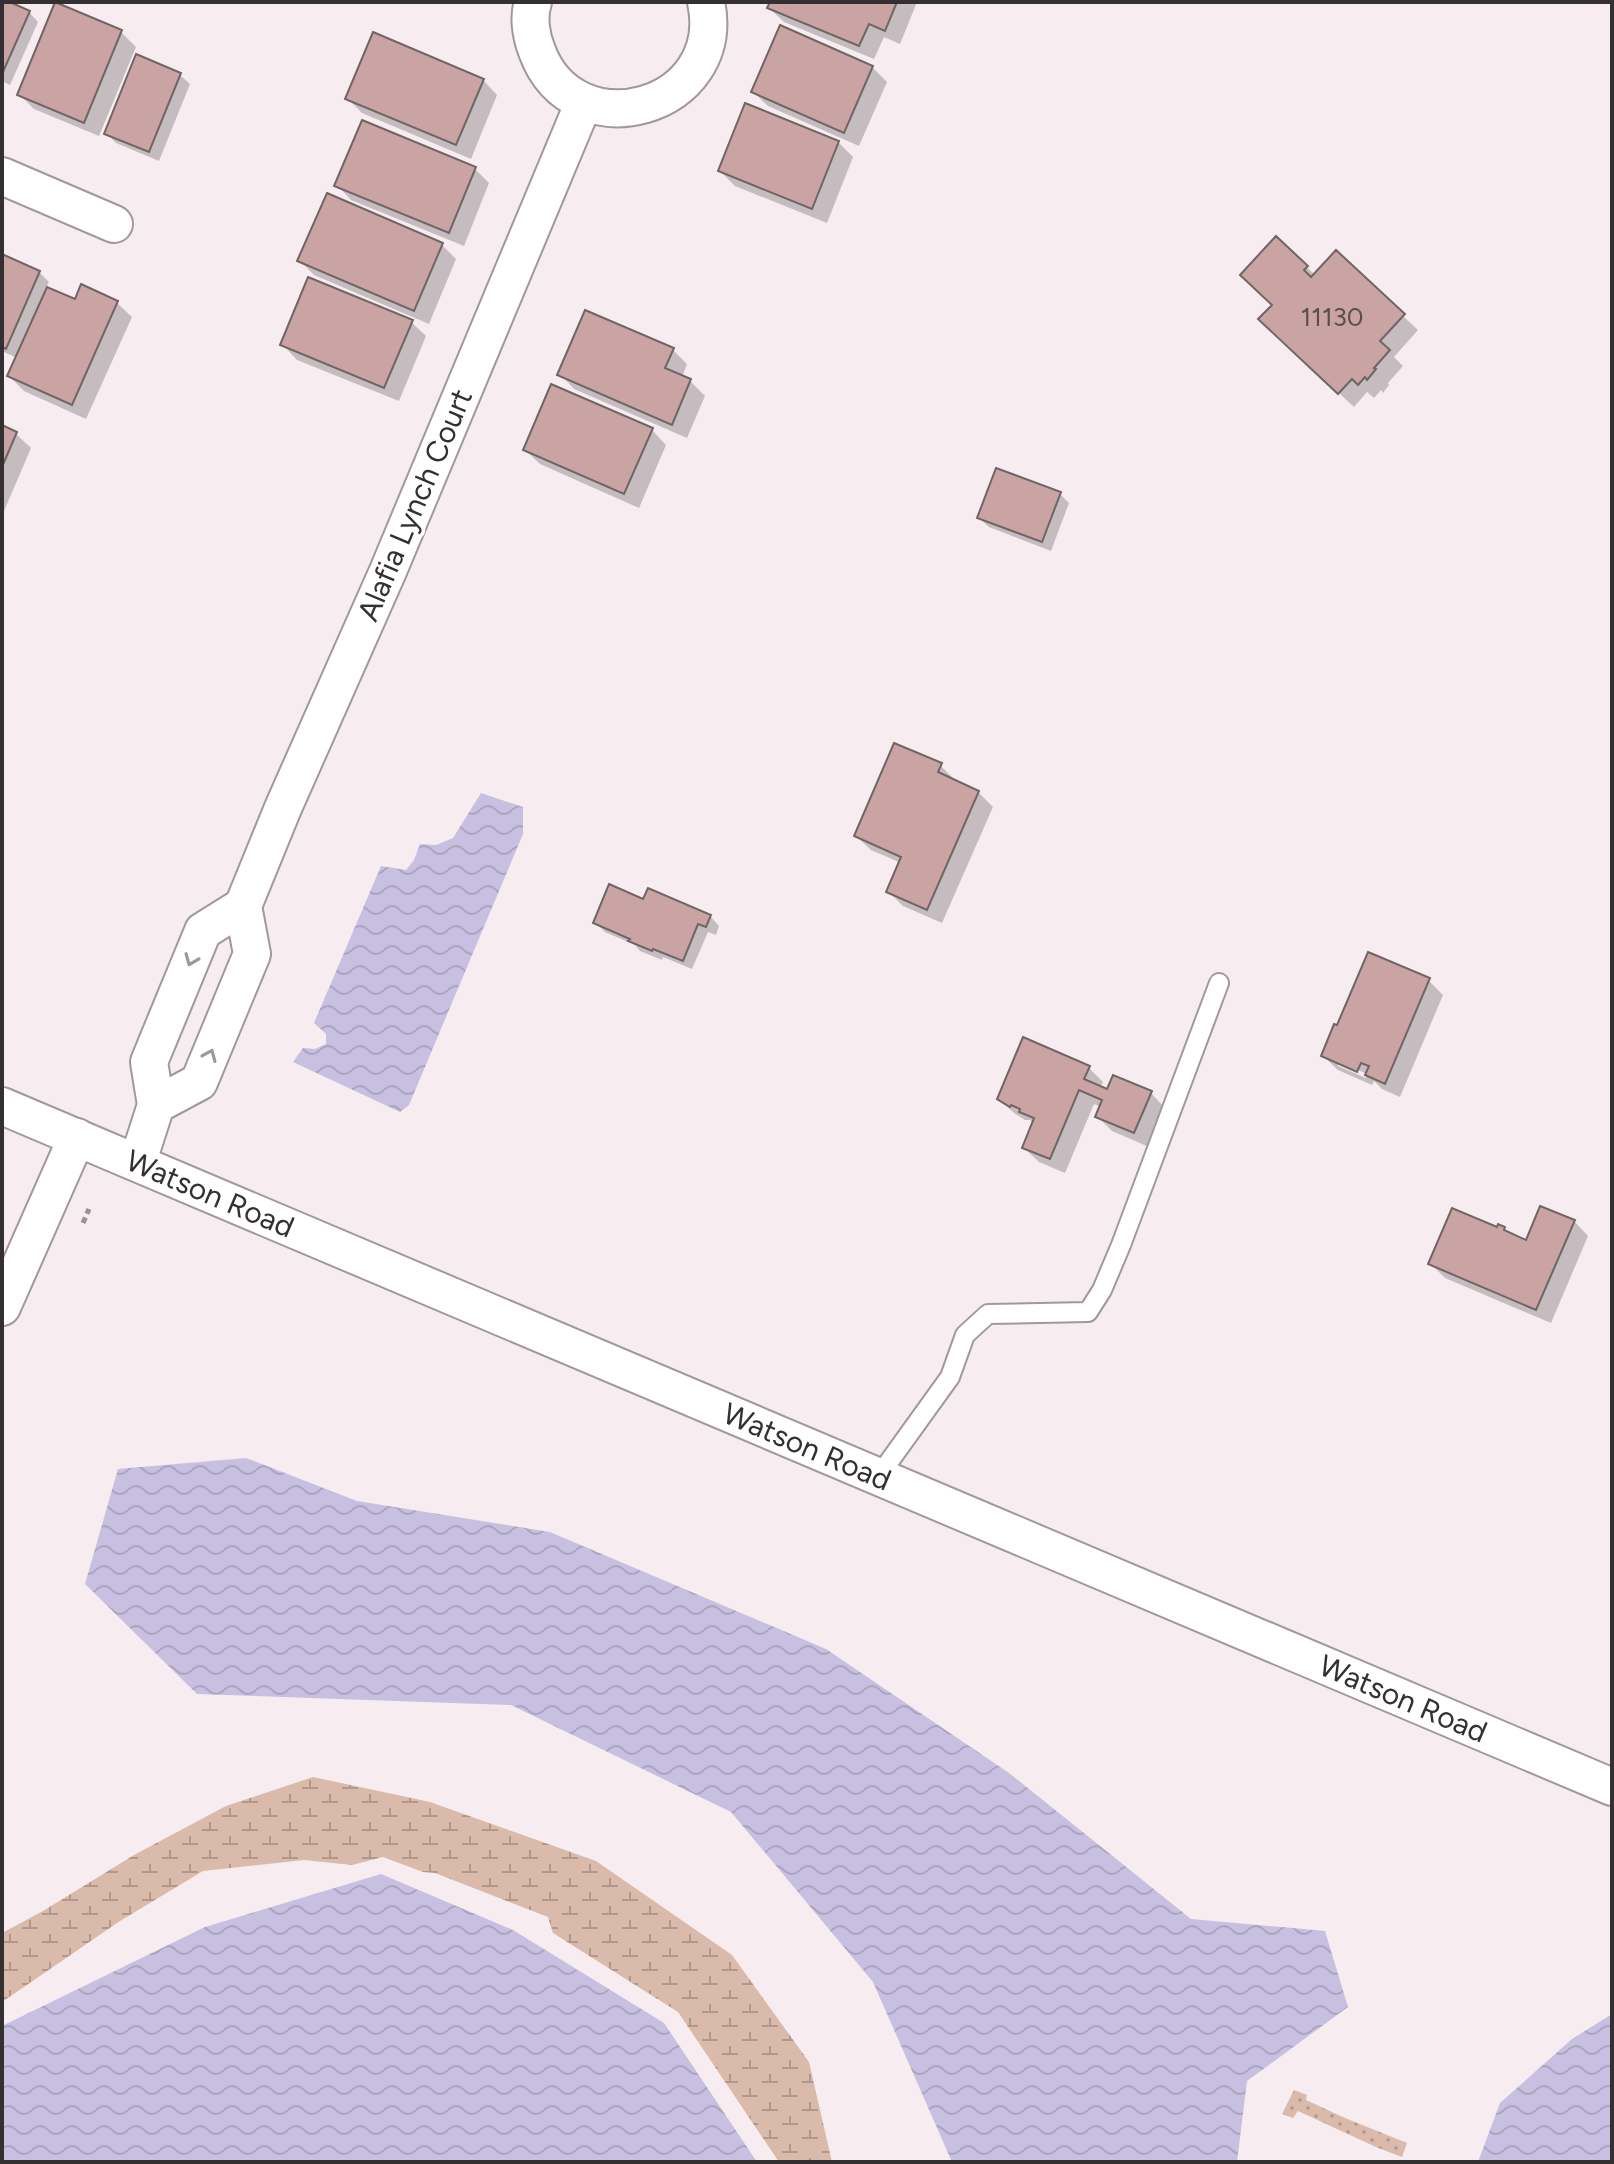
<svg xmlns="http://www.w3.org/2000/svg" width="1614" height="2164" font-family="Figtree,sans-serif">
<defs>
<pattern id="wetland-marsh" width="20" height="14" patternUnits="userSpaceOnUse" patternTransform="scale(2)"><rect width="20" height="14" fill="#dabaaa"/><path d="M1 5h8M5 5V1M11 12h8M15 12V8" fill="none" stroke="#b2988b"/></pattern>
<pattern id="park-dots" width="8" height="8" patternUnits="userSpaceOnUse" patternTransform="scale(2)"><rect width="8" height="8" fill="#dabaaa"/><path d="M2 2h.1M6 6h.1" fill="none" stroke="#b2988b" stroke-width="1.8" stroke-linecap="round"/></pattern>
<pattern id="water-waves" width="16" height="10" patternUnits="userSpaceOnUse" patternTransform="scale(2)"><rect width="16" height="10" fill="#c7c0e0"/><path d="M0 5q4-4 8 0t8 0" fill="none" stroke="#aca5c1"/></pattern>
</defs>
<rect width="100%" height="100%" fill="#f7ecf0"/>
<path fill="url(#wetland-marsh)" d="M313,1777L430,1802L596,1861L732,1955L809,2062L832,2162H779L678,2012L553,1933L548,1917L435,1873L423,1872L383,1857L352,1865L304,1860L203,1871L120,1921L2,2002V1933L43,1911L134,1855L226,1806Z"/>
<path fill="url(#park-dots)" d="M1294,2090L1307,2095L1306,2100L1345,2118L1407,2143L1402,2157L1376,2147L1298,2111L1293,2118L1282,2114Z"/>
<g fill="url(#water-waves)">
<path d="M481,793L523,807V834L409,1105L400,1112L293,1062L303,1048L315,1049L326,1044V1034L314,1023L381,866L406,870L414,860L420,844L436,845L453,838Z"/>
<path d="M246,1458L357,1501L550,1532L826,1649L1009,1773L1191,1919L1325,1931L1348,2007L1247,2081L1237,2162H952L873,1982L731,1812L511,1705L197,1694L85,1584L118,1469Z"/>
<path d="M381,1874L513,1930L664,2023L757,2162H2V2026L205,1927Z"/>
<path d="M1612,2014V2162H1478L1500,2103L1572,2039Z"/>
</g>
<g fill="#0003" fill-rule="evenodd">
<path d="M2,2L29,12L38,22L10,85L2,81Z"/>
<path d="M772,2H917L900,44L884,37L874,59L784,22L769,8Z"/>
<path d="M56,5L121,32L136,47L99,136L34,109L19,94Z"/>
<path d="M872,67L887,82L859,146L768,106L753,92Z"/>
<path d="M180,75L190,84L159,161L116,143L106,133Z"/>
<path d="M483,80L497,95L471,159L362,113L348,99Z"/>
<path d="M838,142L853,157L827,223L735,186L720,171Z"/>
<path d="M475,169L489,183L464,246L351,200L337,185Z"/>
<path d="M1276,238L1315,275L1336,253L1418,330L1394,357L1403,366L1388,383L1389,385L1383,393L1381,390L1374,398L1367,392L1354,407L1275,334L1274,305Z"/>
<path d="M442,245L456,259L429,324L314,275L300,261Z"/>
<path d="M2,256L39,272L49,282L46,288L76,301L117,303L132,317L86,419L24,391L9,376L17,358L2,351Z"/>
<path d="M411,322L426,336L399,401L297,360L283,345Z"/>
<path d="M672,349L687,364L682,377L690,381L705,396L687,438L574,389L560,374Z"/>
<path d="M2,427L16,434L31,448L4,511L2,510Z"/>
<path d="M652,430L666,445L639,508L540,464L525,450Z"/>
<path d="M1060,494L1069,503L1051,551L989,527L979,518Z"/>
<path d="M940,765L955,780L954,782L978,792L993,807L942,923L903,906L888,891L901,863L871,850L856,836Z"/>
<path d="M644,901L710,916L719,926L716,935L708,932L692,969L663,957L662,960L640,951L635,945L605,932L595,922Z"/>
<path d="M1428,980L1443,995L1400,1097L1382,1089L1374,1081L1372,1085L1338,1070L1323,1056ZM1338,1061L1367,1074L1366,1078L1338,1066Z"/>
<path d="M1088,1067L1103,1082L1100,1088L1108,1091L1151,1093L1165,1108L1149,1147L1112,1131L1097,1116L1101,1107L1094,1104L1065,1173L1039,1162L1024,1148L1034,1124L1030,1120H1025L1014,1113L999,1099Z"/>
<path d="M1574,1221L1588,1236L1551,1323L1445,1278L1430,1263L1498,1230L1504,1229L1510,1235L1527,1242Z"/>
</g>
<g fill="#caa4a3" stroke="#6f6565" stroke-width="2">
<path d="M2,2H10L30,11L2,74Z"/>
<path d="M55,2L122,30L84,123L17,95Z"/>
<path d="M770,2H897L885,31L869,24L859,46L767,8Z"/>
<path d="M780,25L873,66L844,133L751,92Z"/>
<path d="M373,32L484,79L456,145L345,99Z"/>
<path d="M136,54L181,73L149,152L104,134Z"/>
<path d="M745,103L839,141L812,209L718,171Z"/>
<path d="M362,120L476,167L449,233L334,186Z"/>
<path d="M327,193L443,243L414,311L297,261Z"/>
<path d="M1276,236L1308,266L1304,270L1311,277L1336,250L1405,314L1380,341L1390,350L1374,368L1376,369L1367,380L1365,377L1358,385L1352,379L1338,394L1258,319L1272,305L1240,275Z"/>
<path d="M2,254L40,271L6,349L2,347Z"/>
<path d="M308,277L413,320L384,388L280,345Z"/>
<path d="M81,284L118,301L72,405L7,376L47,287L75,299Z"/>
<path d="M585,310L674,348L665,368L691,379L672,425L557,375Z"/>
<path d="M551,384L653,428L624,494L523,450Z"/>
<path d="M2,425L17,432L2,467Z"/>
<path d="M996,468L1061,492L1042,542L977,518Z"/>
<path d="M894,743L942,763L938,772L979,791L927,910L886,892L901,857L854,836Z"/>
<path d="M609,884L643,899L648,888L711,915L706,927L698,924L683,961L653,949L652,951L628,941L630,939L593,923Z"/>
<path d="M1368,952L1430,978L1385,1084L1365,1075L1369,1066L1361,1063L1357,1072L1321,1056L1334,1024L1337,1025Z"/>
<path d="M1023,1037L1090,1066L1084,1079L1107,1089L1113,1075L1152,1091L1134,1133L1095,1117L1102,1100L1079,1090L1050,1159L1022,1148L1034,1118L1019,1112L1020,1109L1011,1105L1010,1107L997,1099Z"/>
<path d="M1540,1206L1575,1220L1536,1310L1428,1264L1452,1208L1497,1227L1498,1224L1505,1227L1504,1230L1526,1240Z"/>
</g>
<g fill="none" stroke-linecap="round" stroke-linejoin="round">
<g stroke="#a2989c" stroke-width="22">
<path id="lane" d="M878,1477L950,1377L965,1335L988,1314L1088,1312L1102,1290L1121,1245L1219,983"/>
</g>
<g stroke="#a2989c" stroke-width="40">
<g id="street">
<path d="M533,2C528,17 531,36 537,51C574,152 729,109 706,2"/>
<path d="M2,176L114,224"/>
<path d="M156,1105L199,1082L252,954L243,906L283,808L388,571L584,102"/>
<path d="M2,1106L1612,1787"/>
<path d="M139,1158L156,1105L149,1062L203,931L243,906"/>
<path d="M2,1307L77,1137"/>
</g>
</g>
<path stroke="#999194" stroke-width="5" stroke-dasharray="6 4" stroke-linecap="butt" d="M83,1223L89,1209"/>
<use href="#lane" stroke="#fff" stroke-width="18"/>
<use href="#street" stroke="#fff" stroke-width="36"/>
</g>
<defs><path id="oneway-chevron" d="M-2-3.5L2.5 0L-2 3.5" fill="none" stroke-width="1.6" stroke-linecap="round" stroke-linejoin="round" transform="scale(2)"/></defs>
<g stroke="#9a9898">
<use href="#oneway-chevron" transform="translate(191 960) rotate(112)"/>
<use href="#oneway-chevron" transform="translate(210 1055) rotate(-67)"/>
</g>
<g text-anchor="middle" stroke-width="7" stroke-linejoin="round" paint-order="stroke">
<g font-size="26" fill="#5a4d4e">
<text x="1332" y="326">11130</text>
</g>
<g font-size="30" fill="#343031" stroke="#fff">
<text transform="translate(415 505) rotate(-67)" y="10">Alafia Lynch Court</text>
<text transform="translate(210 1194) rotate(23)" y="10">Watson Road</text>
<text transform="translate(807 1447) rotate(23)" y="10">Watson Road</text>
<text transform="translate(1403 1699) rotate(23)" y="10">Watson Road</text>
</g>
</g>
<rect width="1614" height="2164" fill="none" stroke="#343031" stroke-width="8"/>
</svg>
